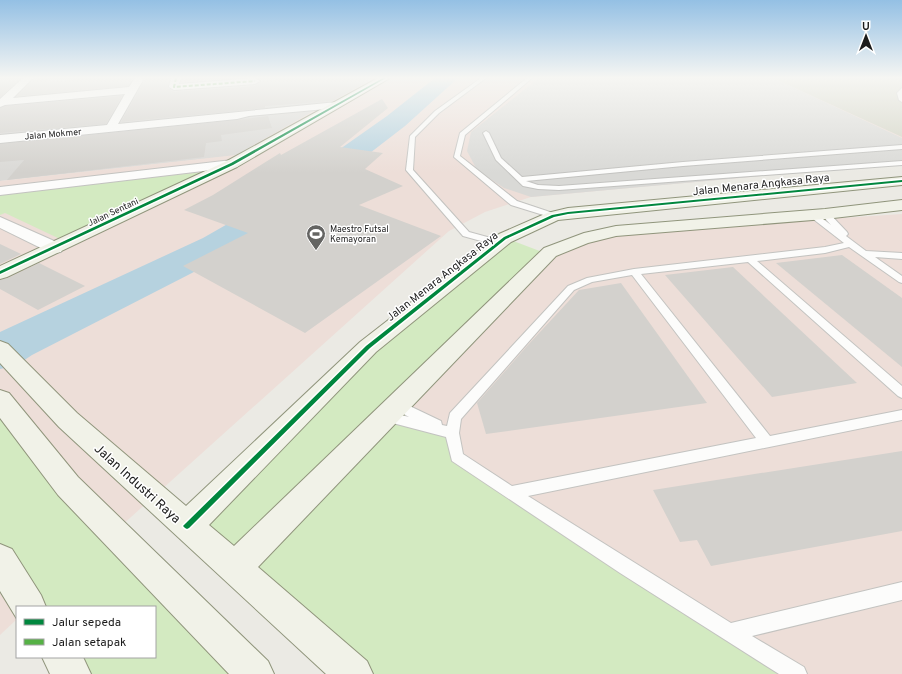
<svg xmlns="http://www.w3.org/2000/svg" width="902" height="674" font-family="Overpass,sans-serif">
<rect width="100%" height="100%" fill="#ebeae4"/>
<path fill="#dad9d6" d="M0,78H372L241,155L0,181Z"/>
<g fill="#edded8">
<path d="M372,78H902V163L531,197L485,212L449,231L31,607H17V619L0,635V181L236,155Z"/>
<path d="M902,214V674H354L385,416L551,252L600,234Z"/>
</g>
<path fill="#d3d4c5" d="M773,78H902V137L799,90Z"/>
<g fill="#d3eac1">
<path d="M203,172L60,239L5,213L0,215V194Z"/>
<path d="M508,239L545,253L385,417L451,435L456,458L784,674H354L187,526L368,347Z"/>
<path d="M0,400L255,674H72L61,657H155V607H29L0,560Z"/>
</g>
<path fill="#d9d9d6" d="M539,78H773L902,138V163L531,197L504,188L477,170L467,151L471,132Z"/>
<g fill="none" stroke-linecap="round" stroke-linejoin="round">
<path fill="#b6d2df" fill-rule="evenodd" d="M435,78H458L405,126L283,220L229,254L32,355L17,365L0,369V332L203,238L259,206L387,116Z"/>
</g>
<g fill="#d3d1cd">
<path d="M50,78L47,82L86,78H133L128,86L17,96L33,80Z"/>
<path d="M143,78H169L168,88L174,92L255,86L261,81L287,78H368L369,81L333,101L265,106V108L121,122L144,81Z"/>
<path d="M182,78H223L181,82Z"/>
<path d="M18,81L0,97V82Z"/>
<path d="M122,96L106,124L0,133V108L5,106Z"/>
<path d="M382,99L388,108L340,147L383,153L365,169L403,186L359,205L441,236L305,333L183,266L248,233L184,210L213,195L280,153L281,155Z"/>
<path d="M268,116L272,128L221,135L222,141L206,143L204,157L7,180L24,160L0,162V144L237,120Z"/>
<path d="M0,244L21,254L0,264Z"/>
<path d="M842,255L902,298V367L776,263Z"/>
<path d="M39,263L85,286L38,310L0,289V280L8,278Z"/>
<path d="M733,267L857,383L772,397L665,275Z"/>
<path d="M621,283L707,403L486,434L477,403L527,346L579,290Z"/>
<path d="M902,451V531L711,566L697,540L680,542L653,490Z"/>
</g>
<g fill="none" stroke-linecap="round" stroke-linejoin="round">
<g stroke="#c3c3c0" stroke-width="2">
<g id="lane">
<path d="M481,78H486L439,113L415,137L413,170L469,232L502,241L503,243L499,246L463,236L406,170L410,136L435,111Z"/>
<path d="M527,78H532L465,135L460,156L517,201L556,214V218H553L511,205L454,157L460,133Z"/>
<path d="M902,88V102L899,100L897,93Z"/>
<path d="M486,131L489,133L501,158L522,177L683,162L902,145V149L683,166L526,181L538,185L559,186L902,161V165L559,190L538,189L523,186L496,160L483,133Z"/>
<path d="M822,212H828L847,232L848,234L846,236L866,251L902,253V259L875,257L902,276V283L899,282L849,247L825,253L757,261L902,386V398L898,396L748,262L641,274L770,436L902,410V420L528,496L731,623L902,582V600L752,636L804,667L807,674H779L620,573L452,461L446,437L385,421L380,420L379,416L380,412L385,411L409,417L393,408L391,405L393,402L397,400L441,421L442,425L447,426L450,413L568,286L587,278L634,269L825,247L844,243L808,215L809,213H815L831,225L821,214ZM632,275L756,438L512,486L463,454L459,433L461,419L574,290L592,282Z"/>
</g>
</g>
<g stroke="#c3c3c0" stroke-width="2">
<g id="street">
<path d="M23,78H33L13,98L129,87L135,78H141L143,80L118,124L337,102L342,105L337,108L249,116L237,119L0,143V135L107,125L125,94L5,105L0,107V99Z"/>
<path d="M171,78H181L179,84L255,78L260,81L255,84L174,90L169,87Z"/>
<path d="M232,160L237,161L239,164L237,167L0,195V187Z"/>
<path d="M0,217L61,244L63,248L61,252L55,253L49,252L0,228Z"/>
</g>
</g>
<g stroke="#90957c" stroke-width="2">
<g id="secondary">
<path d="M378,78H390L237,167L7,277L0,279V266L227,161Z"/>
<path d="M902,177V185L558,220L511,242L376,352L209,525L234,546L544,248L584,233L616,226L825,209L902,200V210L825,219L616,236L588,243L556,256L258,567L367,661L373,674H326L59,427L0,363V341L8,344L77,413L186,506L360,342L499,234L547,213L568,208Z"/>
<path d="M0,390L9,393L78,477L268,661L274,674H229L58,495L0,418Z"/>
<path d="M0,544L12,549L41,595L46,607H17V619L0,591Z"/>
<path d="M42,657H83L91,674H50Z"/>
</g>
</g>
<use href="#lane" fill="#fcfcfb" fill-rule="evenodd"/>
<use href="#street" fill="#fcfcfb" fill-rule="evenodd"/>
<use href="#secondary" fill="#f1f2e8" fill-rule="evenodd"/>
<path stroke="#55b145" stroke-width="2" stroke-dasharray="4 2" stroke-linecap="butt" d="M176,78L174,87L255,81"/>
<g stroke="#fff" stroke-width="3">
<g id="cycleway">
<path d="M383,78H386L233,165L0,274V271L231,163Z"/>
<path d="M902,180V182L568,214L554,217L506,239L370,348L189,528L187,529L185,528L183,526L185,524L366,346L504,237L552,215L568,212Z"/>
</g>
</g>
<use href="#cycleway" fill="#00873e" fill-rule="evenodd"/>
</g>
<linearGradient id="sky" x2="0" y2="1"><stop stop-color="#94c0e4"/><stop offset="0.45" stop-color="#f6f6f3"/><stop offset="1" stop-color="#f6f6f3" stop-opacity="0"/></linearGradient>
<rect width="902" height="173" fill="url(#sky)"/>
<defs>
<g id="stadium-pin" transform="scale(1)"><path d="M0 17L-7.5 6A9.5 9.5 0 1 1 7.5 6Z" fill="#646462" stroke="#fff"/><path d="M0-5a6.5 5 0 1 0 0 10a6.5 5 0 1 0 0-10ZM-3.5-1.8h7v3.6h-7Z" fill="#fff"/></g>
</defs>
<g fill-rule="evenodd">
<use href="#stadium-pin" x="316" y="234"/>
</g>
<g text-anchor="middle" stroke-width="3" stroke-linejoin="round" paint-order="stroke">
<g font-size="9" fill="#1c1c1c" stroke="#fff">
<text transform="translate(53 134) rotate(-5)" y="3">Jalan Mokmer</text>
<text transform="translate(113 212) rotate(-25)" y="3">Jalan Sentani</text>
</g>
<g font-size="9" fill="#1c1c1c" stroke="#fff" text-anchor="start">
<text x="330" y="232">Maestro Futsal<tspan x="330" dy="10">Kemayoran</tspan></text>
</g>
<g font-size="11" fill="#1c1c1c" stroke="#fff">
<text transform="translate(761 184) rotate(-6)" y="4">Jalan Menara Angkasa Raya</text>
<text transform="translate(442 276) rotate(-38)" y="4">Jalan Menara Angkasa Raya</text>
</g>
<g font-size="13" fill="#1c1c1c" stroke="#fff">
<text transform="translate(138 483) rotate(42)" y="5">Jalan Industri Raya</text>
</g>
</g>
<rect x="16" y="606" width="140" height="52" fill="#ffffff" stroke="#a4a4a4"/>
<rect x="24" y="619" width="20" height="6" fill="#00873e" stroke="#a4a4a4"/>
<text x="52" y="626" font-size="12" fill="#1c1c1c">Jalur sepeda</text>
<rect x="24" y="639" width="20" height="6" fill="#55b145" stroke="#a4a4a4"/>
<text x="52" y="646" font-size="12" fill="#1c1c1c">Jalan setapak</text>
<g transform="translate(866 36)" stroke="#ffffff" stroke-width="3" paint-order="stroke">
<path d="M0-3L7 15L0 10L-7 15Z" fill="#1c1c1c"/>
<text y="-6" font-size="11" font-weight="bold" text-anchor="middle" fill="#1c1c1c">U</text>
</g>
</svg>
